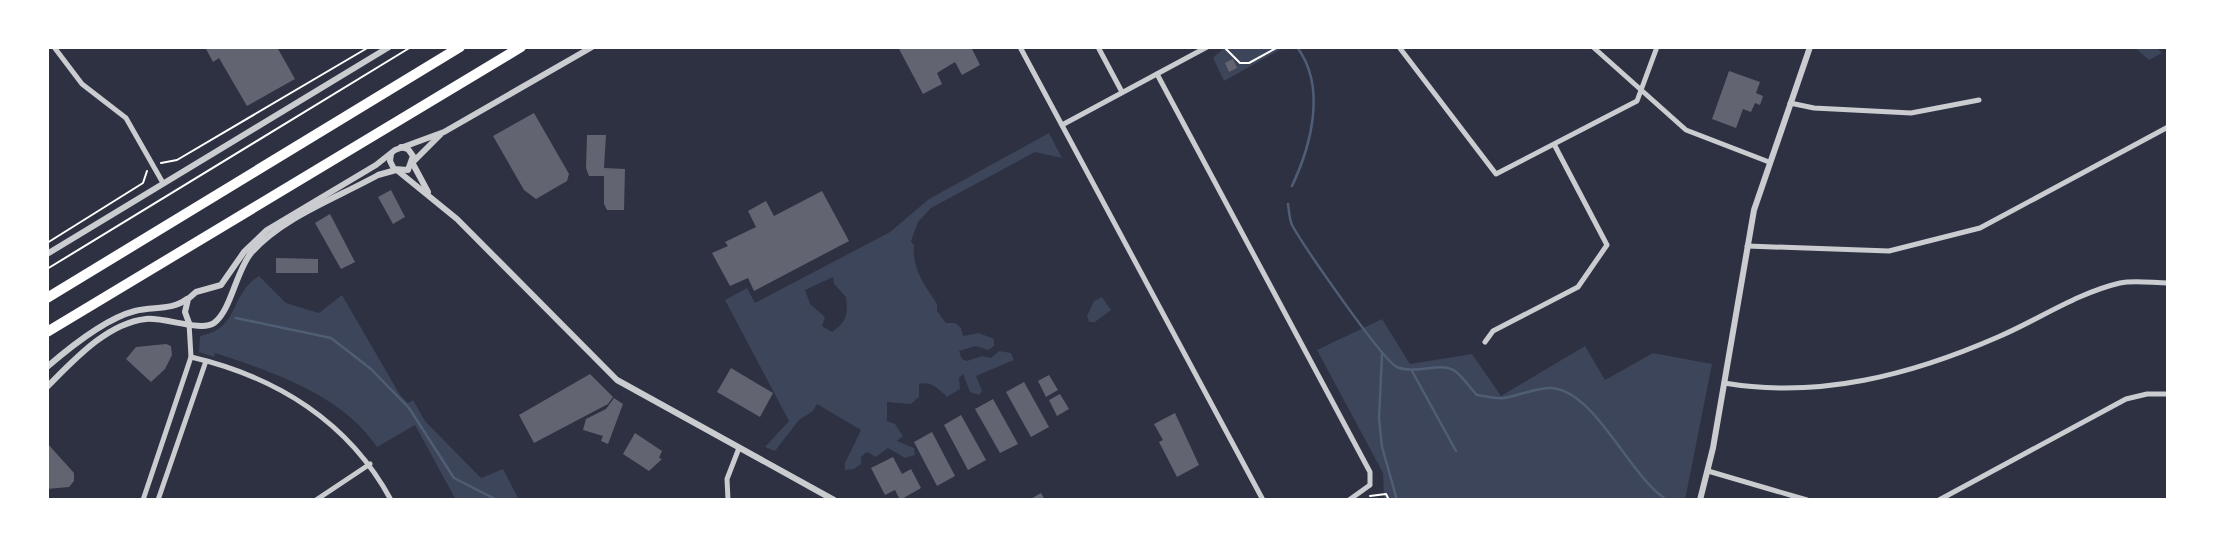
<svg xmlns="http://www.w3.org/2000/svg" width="2215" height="547" font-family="Spectral,serif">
<rect width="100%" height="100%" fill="#2d3142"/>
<g fill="#3c4559" fill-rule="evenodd">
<path d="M1225,47H1285L1224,81L1213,58Z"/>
<path d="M2134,47H2156L2162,53L2149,60Z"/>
<path d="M1049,133L1062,158L1035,152L931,208L918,222L911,241L914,245C912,270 924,283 937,304V311L946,323H955L961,328L963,336L979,333L994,339V346L988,350L976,346L959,351L962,359L967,361L982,356L991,358L999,351L1011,353L1014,360L976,376L982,391L979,395L970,392L963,374L959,378L960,389L947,397C938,389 932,381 919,384V397L911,404L887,402V421L895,424L903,436L897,441L914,448L915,455L905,458L888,448L876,457L867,452L861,457V464L854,469L845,470V463L861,430L817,404L813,411L799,420L775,451L765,447L789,421L725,300L747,288L755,303L890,232L929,199ZM833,277L834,284L846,297C848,314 847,322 832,332L822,326L825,317L810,304L805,290Z"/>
<path d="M259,276L286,303L319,313L342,295L400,395L408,403L413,400L425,421L481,478L503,469L519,500H456L415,425L377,447C342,396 278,374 221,355L215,353L214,357L199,352L200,336C241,328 229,294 259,276Z"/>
<path d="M1102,297L1111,310L1095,322H1089L1087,316L1094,301Z"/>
<path d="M1382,319L1410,364L1472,354L1501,396L1585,346L1605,380L1653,353L1712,364L1685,500H1384L1383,473L1317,350Z"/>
</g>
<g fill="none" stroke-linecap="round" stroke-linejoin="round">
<g stroke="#4f5d75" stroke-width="2.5">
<path d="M1292,186C1311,146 1327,87 1297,47"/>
<path d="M1288,204C1289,210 1289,218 1292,225C1303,245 1382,360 1397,367C1415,375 1440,361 1455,371C1463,377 1470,388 1477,395C1485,396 1495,399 1504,398C1519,396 1537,387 1552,388C1596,392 1629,476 1667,500"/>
<path d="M236,318L331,338L371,369L409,408L454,478L497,500"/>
<path d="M1382,355L1379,419L1382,447L1397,500"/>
<path d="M1412,371L1456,451"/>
</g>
</g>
<g fill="#626471">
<path d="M205,47H277L295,79L247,106L219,58L213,62Z"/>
<path d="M898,47H971L980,65L962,75L955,62L937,73L942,84L923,94Z"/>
<path d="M1233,59L1237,68L1229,72L1225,63Z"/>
<path d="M1729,71L1760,82L1756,93L1763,96L1760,105L1755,103L1751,112L1743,109L1736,128L1712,119Z"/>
<path d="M534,113L569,174L567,181L536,199L524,190L493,136Z"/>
<path d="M587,135H606L604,168L625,169L624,210H607L604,204V176H589L586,168Z"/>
<path d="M391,190L405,217L393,224L378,197Z"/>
<path d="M822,191L849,241L754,291L748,278L730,286L712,253L728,246L725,242L756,227L748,211L766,201L774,216Z"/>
<path d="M330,214L355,262L341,269L315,223Z"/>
<path d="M276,258L318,259V273H276Z"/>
<path d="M166,344L171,346L172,355L165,369L151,382L126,359L136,347Z"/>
<path d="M731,368L773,393L760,417L717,392Z"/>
<path d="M590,374L613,397L608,404L534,443L519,415Z"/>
<path d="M1049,375L1058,390L1046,397L1038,381Z"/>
<path d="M1024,382L1049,427L1031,437L1006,392Z"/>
<path d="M1060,394L1069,409L1057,416L1049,400Z"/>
<path d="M614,398L623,404L608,444L601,441L603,436L583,430L586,419L606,409Z"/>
<path d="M993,399L1018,444L1000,453L975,409Z"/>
<path d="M1175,413L1199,465L1177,477L1159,442L1163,440L1154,424Z"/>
<path d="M961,415L986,460L968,470L944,425Z"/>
<path d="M932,432L955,476L937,486L914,442Z"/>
<path d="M635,433L662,451L659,458L662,459L649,471L623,454Z"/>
<path d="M47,443L74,473V481L69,487L47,489Z"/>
<path d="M893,457L902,474L911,469L921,488L900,500L895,490L885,495L871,468Z"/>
<path d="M1041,493L1045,500H1029Z"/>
</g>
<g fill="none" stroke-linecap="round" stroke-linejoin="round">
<g stroke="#fff" stroke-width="2">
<path d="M1224,47L1240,63H1249L1278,47"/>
<path d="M161,163L177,160L369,47"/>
<path d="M47,243L143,183L147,171"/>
<path d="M47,269L411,47"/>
<path d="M1370,496L1386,494L1389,500"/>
</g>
<g stroke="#caccd0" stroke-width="5">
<path d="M54,47L82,84L126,118L163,183"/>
<path d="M1020,47L1263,500"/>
<path d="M1098,47L1122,92"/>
<path d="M1399,47L1496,174L1637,101L1657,47"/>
<path d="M1593,47L1686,130L1769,162"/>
<path d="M1157,74L1370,472V485L1349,500"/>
<path d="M1790,103L1814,108L1911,113L1979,100"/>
<path d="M1062,125L1207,47"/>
<path d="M1747,246L1889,251L1980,228L2168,127"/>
<path d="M1485,342L1493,331L1578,287L1607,245L1555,146"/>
<path d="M191,357C277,377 349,422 391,500"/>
<path d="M1724,383C1819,399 1911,375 1998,337C2038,320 2077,293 2120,283C2135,280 2153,283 2168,283"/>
<path d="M1708,471L1807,500"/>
<path d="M143,500L191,357L189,323"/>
<path d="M158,500L206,361"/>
<path d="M316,500L370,464"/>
<path d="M728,500L727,479L739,448"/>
<path d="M1939,500L2126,399L2147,394H2168"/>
</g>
<g stroke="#caccd0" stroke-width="6">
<path d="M391,154L390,161L394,169L408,170L413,156L408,149L401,147"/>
<path d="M414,161L440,135"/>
<path d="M413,164L428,192"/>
<path d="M398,171L457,219L617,380L834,500"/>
<path d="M47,254L389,47"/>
<path d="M189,323L185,312L188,299L196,292L221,285L244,252L267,230L376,165L395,150L444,132L592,47"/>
<path d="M47,367C69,348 107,318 135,311C153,306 171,311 187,299"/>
<path d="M47,387C73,361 107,323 146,319C165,317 201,332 214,323C231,311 236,271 251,253C283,217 337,198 378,175L396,170"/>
<path d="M1700,500L1713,448L1754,210L1810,47"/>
</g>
<g stroke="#fff" stroke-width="10">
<path d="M47,298L460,47"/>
<path d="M47,332L521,47"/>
</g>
</g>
<rect width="2215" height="547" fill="none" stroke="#ffffff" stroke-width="98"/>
</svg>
